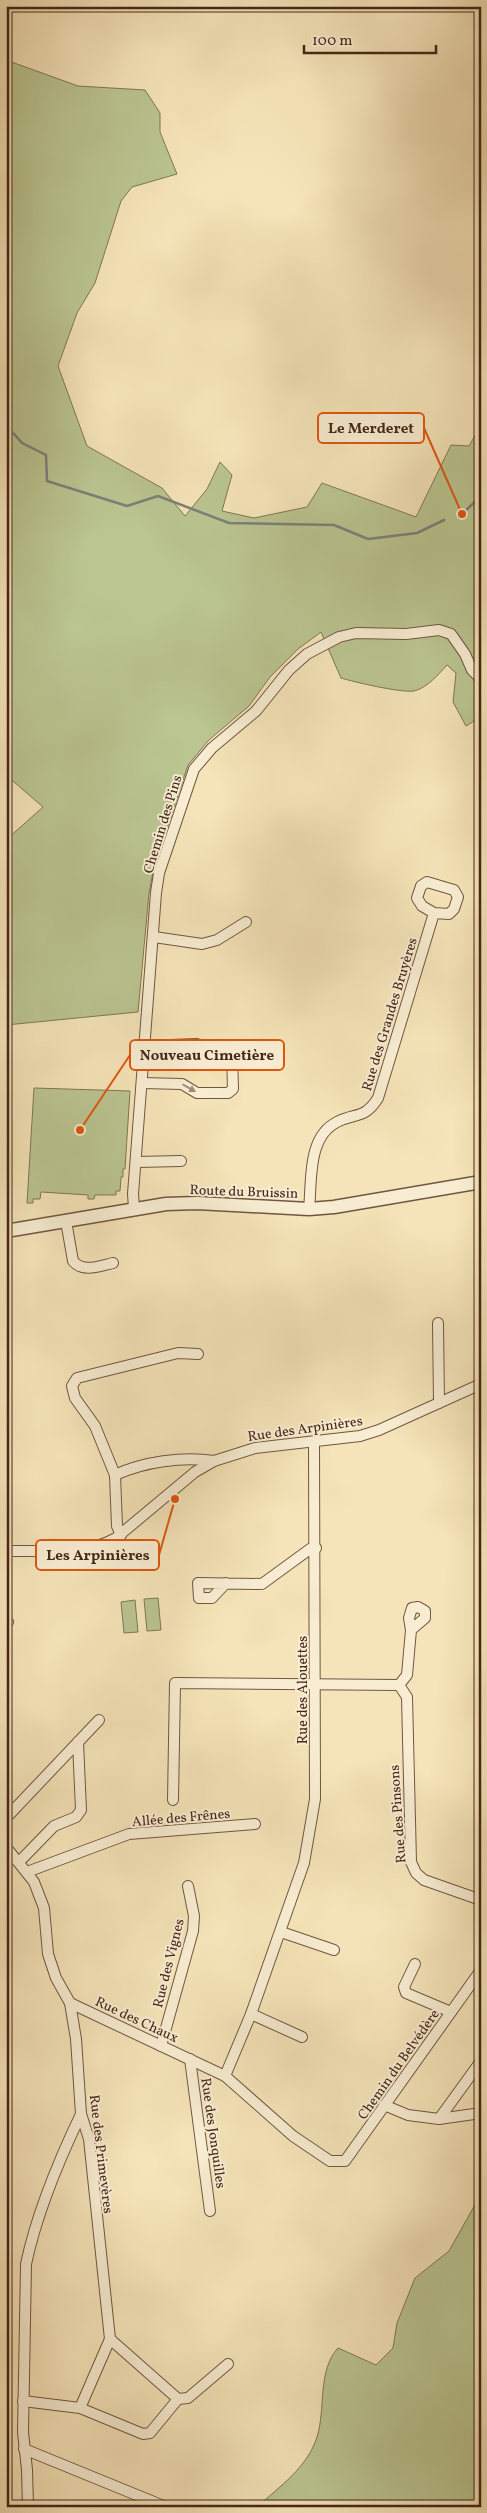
<svg xmlns="http://www.w3.org/2000/svg" width="487" height="2513" font-family="Vollkorn,serif">
<rect width="100%" height="100%" fill="#f5e4b9"/>
<filter id="stains"><feTurbulence type="fractalNoise" baseFrequency=".004" numOctaves="4"/><feColorMatrix values="0 0 0 0 .2 0 0 0 0 .09 0 0 0 0 .02 0 0 0 .5 -.17"/></filter>
<radialGradient id="worn" r=".72"><stop offset=".6" stop-color="#630" stop-opacity="0"/><stop offset="1" stop-color="#630" stop-opacity=".3"/></radialGradient>
<g fill="#bac591" stroke="#807655">
<path d="M6,60L78,86L145,90L160,113V132L177,174L132,187L121,201L95,283L77,313L58,366L87,446L162,488L185,516L207,489L220,462L232,475L222,511L254,518L307,507L322,483L416,517L451,445L469,446L481,425V717L466,726L453,702L456,673L447,665C439,674 427,688 414,691C401,693 354,682 341,678L321,632L298,649L270,677L249,706L209,740L188,765L154,867L149,893L138,1012L6,1025V840L43,807L6,775Z"/>
<path d="M34,1088L130,1091L125,1169H123V1177H121L120,1191H116V1195H95L94,1199H88V1195L41,1192L40,1199H33V1203H27Z"/>
<path d="M158,1598L161,1630L147,1631L144,1599Z"/>
<path d="M135,1600L138,1632L124,1633L121,1602Z"/>
<path d="M481,2194V2507H257C280,2486 307,2468 317,2437C326,2409 317,2371 338,2348L376,2365L393,2348L397,2323L415,2278L449,2251Z"/>
</g>
<g fill="none" stroke-linecap="round" stroke-linejoin="round">
<g stroke="#7c807a" stroke-width="2.5">
<path d="M6,400L12,405L6,425"/>
<path d="M6,425L22,443L46,455L47,481L127,506L158,496L229,523L334,525L368,539L417,533L444,520"/>
<path d="M462,514L481,496"/>
</g>
<g stroke="#715641" stroke-width="12">
<g id="minor">
<path d="M154,937L202,944L217,940L246,922"/>
<path d="M142,1083L182,1084L197,1093H228L233,1089L232,1053L203,1050L197,1044L144,1046"/>
<path d="M136,1162L181,1161"/>
<path d="M134,1208L133,1194L156,893L159,873L194,769L212,748L256,711L289,670L307,654L339,637L356,633L406,634L439,630L451,634L465,654L472,670L481,679"/>
<path d="M309,1209C312,1181 307,1137 337,1122C356,1112 364,1120 378,1098L434,913L422,906L417,898L421,886L427,882L454,890L458,897L454,909L449,914L434,913"/>
<path d="M66,1221L73,1261C83,1273 99,1266 113,1263"/>
<path d="M438,1323L439,1403"/>
<path d="M115,1475L95,1426L75,1398L72,1386L77,1378L178,1353L198,1354"/>
<path d="M121,1535L117,1526L115,1475C143,1462 183,1456 214,1461"/>
<path d="M6,1551C42,1550 84,1556 116,1538L195,1472L214,1461L255,1448L360,1436L379,1430L481,1384"/>
<path d="M226,1583L212,1598H199L198,1583L262,1584L310,1549L316,1548"/>
<path d="M6,1623L8,1622"/>
<path d="M399,1685L407,1675L411,1630L425,1618V1611L418,1607L412,1608L409,1618L411,1630"/>
<path d="M173,1800L175,1683L399,1685L407,1697L411,1862L416,1873L424,1880L481,1900"/>
<path d="M6,1818L99,1720"/>
<path d="M6,1847L34,1882L44,1908L48,1954L56,1978L70,2003L225,2076L293,2136L330,2161H345L481,1970"/>
<path d="M19,1862L54,1826L76,1817L81,1810L78,1742"/>
<path d="M27,1872L129,1834L255,1824"/>
<path d="M281,1932L334,1950"/>
<path d="M415,1964L404,1987L406,1993L451,2012"/>
<path d="M70,2003L76,2039L81,2114L89,2139L110,2339"/>
<path d="M251,2014L302,2037"/>
<path d="M161,2046L193,1931L194,1916L188,1886"/>
<path d="M190,2059L210,2211"/>
<path d="M225,2076L251,2014L304,1863L315,1799L314,1443"/>
<path d="M384,2105L408,2115L439,2119L481,2061"/>
<path d="M439,2119L481,2113"/>
<path d="M178,2399L188,2398L228,2364"/>
<path d="M23,2401L80,2408L143,2434L150,2433L178,2399L110,2339L80,2408"/>
<path d="M24,2449L166,2507"/>
<path d="M28,2507L27,2470L23,2432L26,2264C37,2212 58,2162 81,2114"/>
</g>
</g>
<g stroke="#715641" stroke-width="15">
<path id="tertiary" d="M6,1231L166,1204L197,1203L309,1209L334,1207L481,1182"/>
</g>
<use href="#minor" stroke="#f8edd2" stroke-width="10"/>
<use href="#tertiary" stroke="#f8edd2" stroke-width="12"/>
</g>
<defs><path id="oneway-solid" d="M-6-.8H1V-3.2L6.5 0L1 3.2V.8H-6Z" transform="scale(1.25)"/></defs>
<use fill="#9e8a76" href="#oneway-solid" transform="translate(189 1088) rotate(30)"/>
<g text-anchor="middle" stroke-width="4" stroke-linejoin="round" paint-order="stroke">
<g font-size="14" fill="#452619" stroke="#f8edd2">
<text transform="translate(162 824) rotate(-73)" y="5">Chemin des Pins</text>
<text transform="translate(389 1014) rotate(-73)" y="5">Rue des Grandes Bruyères</text>
<text transform="translate(244 1191) rotate(2)" y="5">Route du Bruissin</text>
<text transform="translate(305 1428) rotate(-8)" y="5">Rue des Arpinières</text>
<text transform="translate(302 1690) rotate(-90)" y="5">Rue des Alouettes</text>
<text transform="translate(397 1814) rotate(-94)" y="5">Rue des Pinsons</text>
<text transform="translate(181 1817) rotate(-5)" y="5">Allée des Frênes</text>
<text transform="translate(168 1963) rotate(-76)" y="5">Rue des Vignes</text>
<text transform="translate(137 2019) rotate(25)" y="5">Rue des Chaux</text>
<text transform="translate(398 2064) rotate(-55)" y="5">Chemin du Belvédère</text>
<text transform="translate(214 2133) rotate(82)" y="5">Rue des Jonquilles</text>
<text transform="translate(102 2154) rotate(83)" y="5">Rue des Primevères</text>
</g>
</g>
<path fill="none" stroke="#e0560d" stroke-width="2" d="M462 514L424 428M80 1130L130 1055M175 1499L159 1555"/>
<g fill="#e0560d" stroke="#f8edd2" stroke-width="2">
<circle cx="462" cy="514" r="5"/>
<circle cx="80" cy="1130" r="5"/>
<circle cx="175" cy="1499" r="5"/>
</g>
<g fill="#f8edd2" stroke="#e0560d" stroke-width="2">
<rect x="318" y="413" width="106" height="30" rx="5"/>
<rect x="130" y="1040" width="154" height="30" rx="5"/>
<rect x="36" y="1540" width="123" height="30" rx="5"/>
</g>
<g font-size="15" text-anchor="middle" font-weight="bold" fill="#452619">
<text x="371" y="433">Le Merderet</text>
<text x="207" y="1060">Nouveau Cimetière</text>
<text x="98" y="1560">Les Arpinières</text>
</g>
<rect width="487" height="2513" fill="none" stroke="#f5e4b9" stroke-width="25"/>
<rect x="8" y="8" width="472" height="2498" fill="none" stroke="#452619" stroke-width="2.5"/>
<rect x="12" y="12" width="462" height="2488" fill="none" stroke="#452619"/>
<path d="M304 45v8h132v-8" fill="none" stroke="#452619" stroke-width="2.5"/>
<text x="312" y="45" font-size="15" fill="#452619" stroke="#f8edd2" stroke-width="4" paint-order="stroke">100 m</text>
<rect width="100%" height="100%" filter="url(#stains)"/>
<rect width="100%" height="100%" fill="url(#worn)"/>
</svg>
